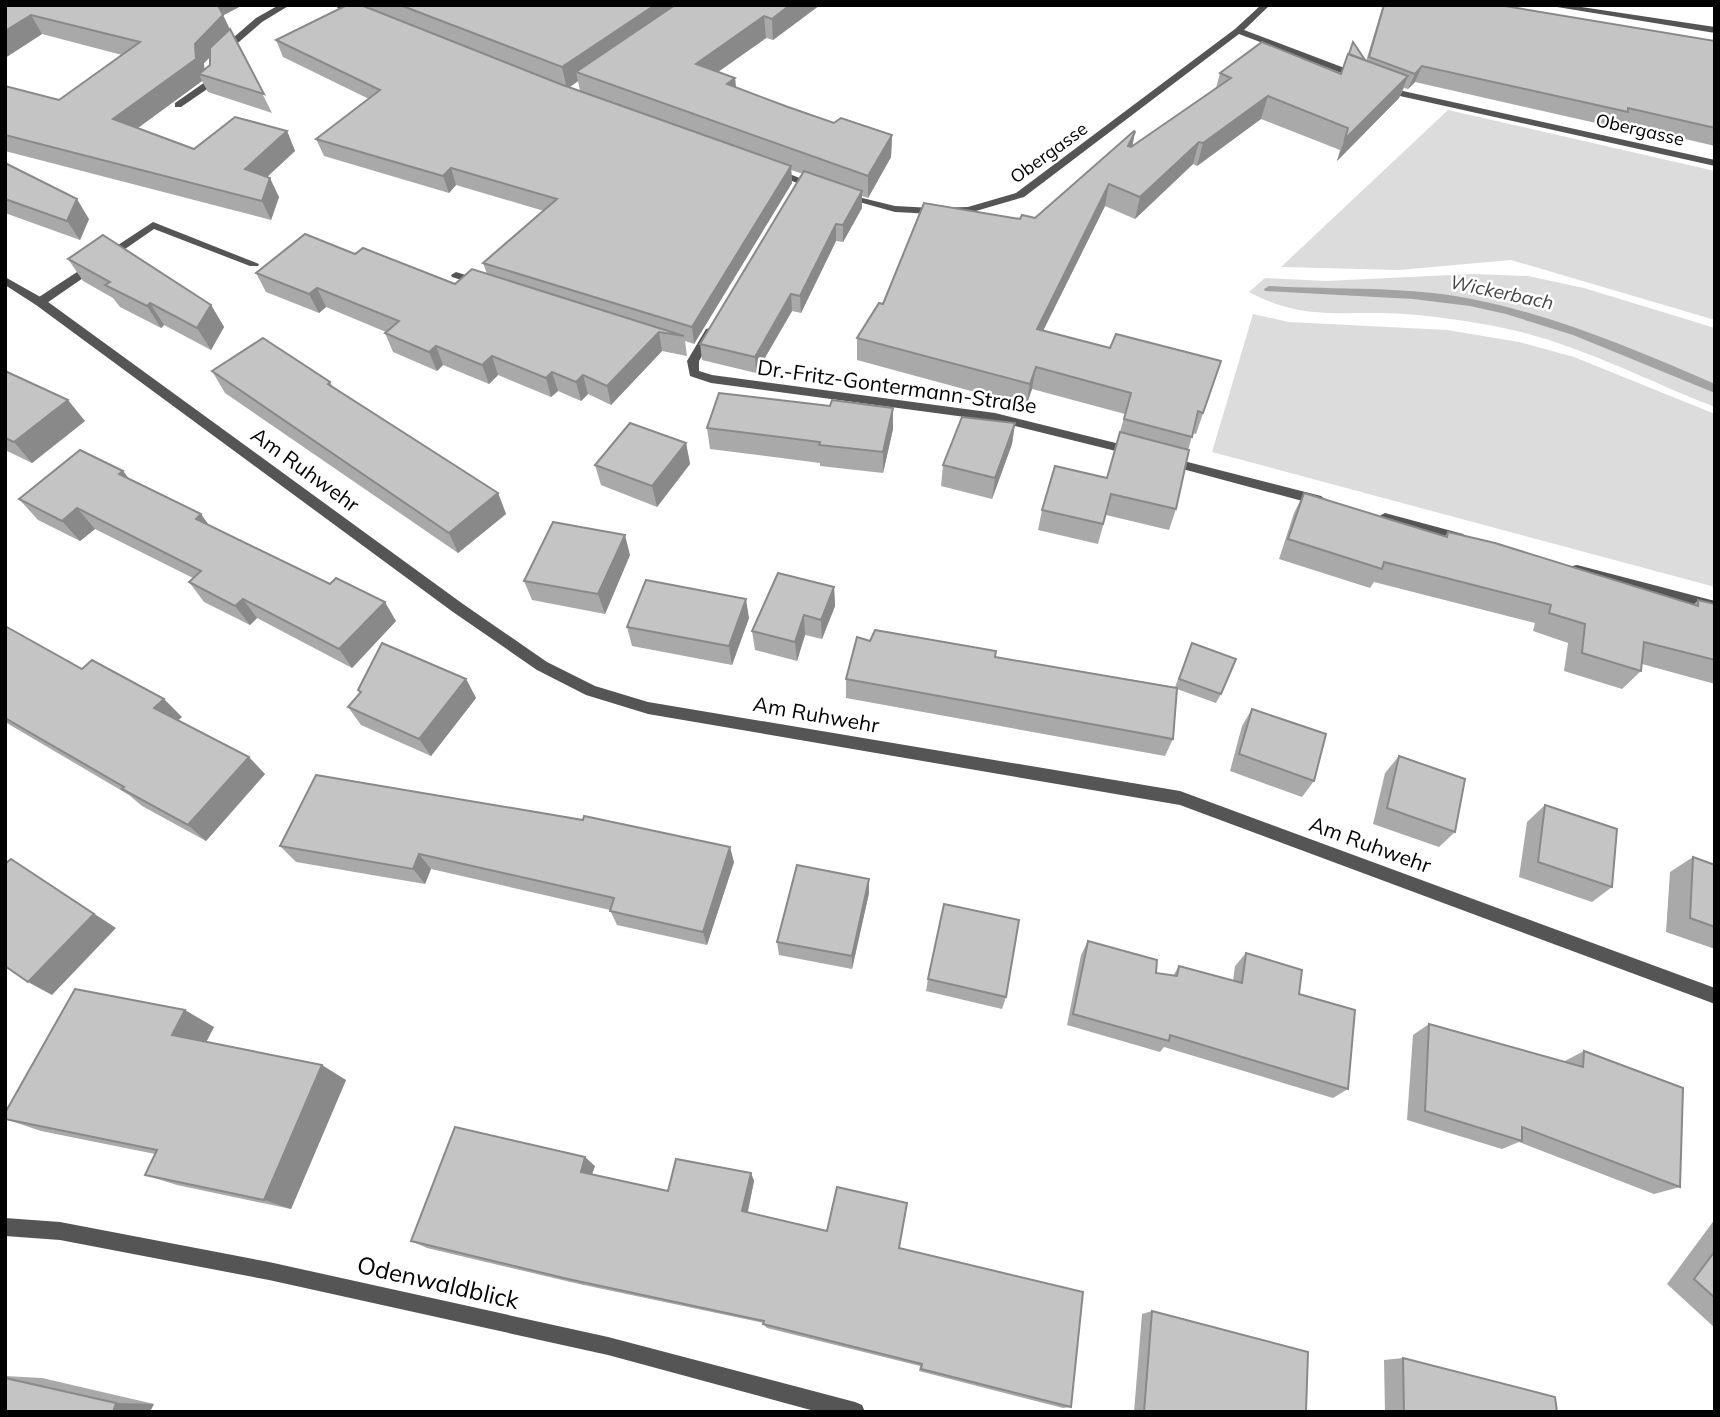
<svg xmlns="http://www.w3.org/2000/svg" width="1720" height="1417" font-family="Mulish,sans-serif">
<rect width="100%" height="100%" fill="#fff"/>
<g fill="#dcdcdc">
<path d="M1448,110L1715,171V320L1511,260L1399,270L1281,267Z"/>
<path d="M1472,274L1528,276L1584,288L1715,328V407C1650,382 1588,349 1521,332C1484,323 1443,317 1405,314C1346,310 1305,322 1249,292L1265,278L1326,281Z"/>
<path d="M1253,314L1289,322L1447,330L1519,342L1574,357L1715,414V587L1212,452Z"/>
</g>
<g fill="none" stroke-linecap="round" stroke-linejoin="round">
<path fill="#a3a3a3" fill-rule="evenodd" d="M1269,286C1337,290 1406,286 1472,299C1557,316 1636,350 1715,384V393L1573,335L1506,314L1470,306L1413,299L1265,291L1264,289Z"/>
<g fill="#555" fill-rule="evenodd">
<path d="M279,5H290L262,22L225,54H219V50L256,18Z"/>
<path d="M209,70L217,72L216,83L181,107H175V103L208,80Z"/>
<path d="M153,222L259,264L258,266H250L154,229L44,305H36V299Z"/>
<path d="M456,272L484,281L485,283L480,286L452,277L451,275Z"/>
</g>
<g fill="#555" fill-rule="evenodd">
<path d="M332,5H344L363,14L356,16Z"/>
<path d="M1261,5H1270L1244,30L1363,75V79H1357L1239,34L1024,197L969,213L933,214L895,212L841,197L846,194L895,206L933,208L968,207L1016,193L1235,29Z"/>
<path d="M1545,5H1568L1715,27V33Z"/>
<path d="M1386,84L1403,91L1715,160V166L1400,96L1383,89L1381,87Z"/>
<path d="M771,169H777L822,187L813,189L771,173Z"/>
<path d="M5,277L44,299L463,604L547,662L595,686L648,702L1180,791L1715,988V1004L1180,805L648,714L586,695L537,670L453,612L36,305L5,285Z"/>
<path d="M710,328L716,332L699,361V371L712,375L995,413L1132,447L1138,451L1132,455L995,421L711,383L690,376L687,361L706,329Z"/>
<path d="M1168,457L1321,496L1327,501L1321,506L1164,464L1162,461L1164,458Z"/>
<path d="M1385,513L1463,534L1469,539L1463,544L1381,521L1379,518L1381,515Z"/>
<path d="M1577,565L1715,601V611L1572,574L1571,570L1572,566Z"/>
<path d="M5,1218L60,1222L269,1262L608,1337L855,1402L862,1405L865,1412H818L608,1355L269,1280L60,1240L5,1236Z"/>
</g>
</g>
<g fill="#a9a9a9" fill-rule="evenodd">
<path d="M5,5H243L223,15L272,113L208,92L202,81L138,128L194,149L287,131L295,151L267,177L279,197L271,220L5,151V86L59,100L122,55L42,34L5,58ZM210,57V65L204,69V63Z"/>
<path d="M368,5H820L773,40L766,38L718,72L735,78L736,88L788,107L834,123L892,135L891,157L868,198L862,196V208L843,242L836,241L801,313L792,311L756,373L702,360L700,344L803,174L791,170L792,183L694,344L685,341L687,356L662,351L611,405L588,394L581,401L558,391L551,397L498,375L489,384L443,365L437,371L393,352L385,333L386,332L326,307L319,313L266,292L256,273L355,254L455,284L487,274L483,263L544,211L456,185L449,193L324,156L316,139L369,99L283,57L276,40L370,8ZM578,81L580,91L570,87Z"/>
<path d="M1383,5H1499L1715,41V146L1621,124L1618,128L1415,82L1408,89L1404,88L1399,98L1337,161L1340,150L1261,119L1197,166L1193,164L1135,219L1105,206L1043,331L1110,348L1221,361L1196,434L1193,433L1188,450L1176,509L1169,530L1106,515L1098,544L1038,530L1042,510L1107,478L1125,414L1032,389L1026,406L857,360V338L883,304L1020,219L1035,218L1132,146L1216,88L1220,73L1341,74L1365,60L1366,61Z"/>
<path d="M5,163L89,219L80,240L5,213Z"/>
<path d="M68,259L211,305L224,327L211,350L164,325L161,328L120,307L113,298L83,281Z"/>
<path d="M5,371L85,421L32,463L5,450Z"/>
<path d="M212,371L330,382L333,387L498,493L506,514L458,553L225,393Z"/>
<path d="M893,408V429L883,473L820,466V463L710,449L707,428Z"/>
<path d="M1015,423L1012,444L992,499L941,486L943,465Z"/>
<path d="M686,443L690,464L657,507L601,485L595,465Z"/>
<path d="M123,471L129,479L210,526L396,621L352,668L257,618L250,625L204,602L189,582L193,578L95,529L80,541L38,520L19,499Z"/>
<path d="M1304,493L1445,536L1448,532L1693,605L1698,600L1715,604V684L1642,664L1641,671L1622,689L1564,671L1568,643L1533,631L1535,623L1374,582L1370,588L1279,559L1294,513Z"/>
<path d="M630,555L605,614L532,600L524,581Z"/>
<path d="M834,587L835,606L822,639L805,635L797,661L755,650L752,631Z"/>
<path d="M749,618L732,665L632,646L627,627Z"/>
<path d="M5,626L82,669L182,717L178,720L265,774L206,841L142,806L129,795L5,722Z"/>
<path d="M870,641L995,657L1175,687L1192,643L1221,694L1216,703L1177,689L1173,739L1165,756L846,698V679Z"/>
<path d="M466,679L476,698L431,756L361,725L348,707L360,693L358,690Z"/>
<path d="M1252,709L1314,781L1302,797L1230,771L1242,726Z"/>
<path d="M1399,756L1455,832L1439,847L1373,824L1385,773Z"/>
<path d="M1545,805L1612,887L1592,902L1519,877L1527,822Z"/>
<path d="M280,846L734,862L707,945L617,925L610,910L431,869L425,884L296,862Z"/>
<path d="M1693,857L1715,865V949L1666,932L1670,872Z"/>
<path d="M869,879V893L852,969L779,955L777,942Z"/>
<path d="M1088,941L1156,973L1173,976L1179,966L1233,981L1235,966L1246,953L1299,994L1348,1089L1333,1098L1164,1047L1160,1052L1067,1025L1081,955Z"/>
<path d="M928,979L1006,997L1002,1009L926,991Z"/>
<path d="M1429,1024L1563,1062L1584,1051L1680,1187L1654,1194L1519,1142L1502,1149L1407,1120L1413,1035Z"/>
<path d="M214,1027L206,1042L346,1080L291,1209L177,1185L145,1175L155,1154L41,1131L5,1119Z"/>
<path d="M595,1166L592,1174L668,1191L751,1173L754,1181L748,1212L899,1248L1071,1407L1063,1408L919,1371L920,1366L767,1328L763,1324L764,1323L579,1284L427,1248L411,1241Z"/>
<path d="M1715,1219V1328L1667,1284Z"/>
<path d="M1152,1311L1306,1412H1134L1142,1314Z"/>
<path d="M1403,1358L1557,1412H1385L1384,1360Z"/>
<path d="M5,1376L42,1378L154,1404L5,1412Z"/>
</g>
<g fill="#898989">
<path d="M218,5H243L222,16Z"/>
<path d="M655,5H690L576,72L578,81L567,89L562,67Z"/>
<path d="M790,5H820L773,40L772,19Z"/>
<path d="M31,15L42,34L5,58V31Z"/>
<path d="M223,15L232,35L204,63L205,76L199,74L202,81L124,138L113,119L195,44Z"/>
<path d="M764,16L766,38L698,86L696,64Z"/>
<path d="M1422,66L1415,82L1408,89L1415,74Z"/>
<path d="M1408,76L1399,98L1337,161L1345,139Z"/>
<path d="M735,78L737,100L727,84Z"/>
<path d="M1268,96L1261,119L1197,166L1203,143Z"/>
<path d="M287,131L295,151L255,188L245,169Z"/>
<path d="M1135,132L1131,154L1128,146Z"/>
<path d="M892,135L891,157L868,198V176Z"/>
<path d="M1199,142L1193,164L1135,219L1140,197Z"/>
<path d="M791,166L792,183L694,344L692,327Z"/>
<path d="M451,168L456,185L449,193L443,176Z"/>
<path d="M270,178L279,197L271,220L262,201Z"/>
<path d="M1109,184L1105,206L1033,351L1037,329Z"/>
<path d="M862,191V208L843,242V225Z"/>
<path d="M77,199L89,219L80,240L67,221Z"/>
<path d="M836,224V241L801,313L800,296Z"/>
<path d="M317,288L326,307L319,313L309,294Z"/>
<path d="M791,294L792,311L756,373L755,357Z"/>
<path d="M150,303L164,325L161,328L147,306Z"/>
<path d="M211,305L224,327L211,350L197,328Z"/>
<path d="M659,332L662,351L611,405L607,386Z"/>
<path d="M436,346L443,365L437,371L429,352Z"/>
<path d="M492,356L498,375L489,384L482,365Z"/>
<path d="M1036,367L1032,389L1026,406L1030,384Z"/>
<path d="M552,372L558,391L551,397L546,378Z"/>
<path d="M583,375L588,394L581,401L576,382Z"/>
<path d="M68,400L85,421L32,463L14,442Z"/>
<path d="M893,408V429L883,473V452Z"/>
<path d="M1015,423L1012,444L992,499L995,478Z"/>
<path d="M686,443L690,464L657,507L652,486Z"/>
<path d="M123,471L139,492L119,474Z"/>
<path d="M498,493L506,514L458,553L449,533Z"/>
<path d="M77,508L95,529L80,541L62,521Z"/>
<path d="M201,514L216,535L196,519Z"/>
<path d="M625,535L630,555L605,614L598,594Z"/>
<path d="M834,587L835,606L822,639L821,620Z"/>
<path d="M243,599L257,618L250,625L235,606Z"/>
<path d="M746,599L749,618L732,665L729,646Z"/>
<path d="M385,602L396,621L352,668L339,649Z"/>
<path d="M804,615L805,635L797,661L795,642Z"/>
<path d="M466,679L476,698L431,756L419,739Z"/>
<path d="M164,699L182,717L172,726L154,708Z"/>
<path d="M249,757L265,774L206,841L188,825Z"/>
<path d="M730,847L734,862L707,945L703,932Z"/>
<path d="M419,854L431,869L425,884L413,869Z"/>
<path d="M11,859L116,928L52,995L28,982Z"/>
<path d="M869,879V893L852,969V956Z"/>
<path d="M185,1010L214,1027L201,1052L172,1035Z"/>
<path d="M322,1065L346,1080L291,1209L264,1200Z"/>
<path d="M585,1157L595,1166L590,1180L581,1172Z"/>
<path d="M751,1173L754,1181L746,1218L742,1211Z"/>
<path d="M116,1403L154,1404L150,1412H113Z"/>
</g>
<g fill="#c4c4c4" stroke="#898989" stroke-width="2">
<path d="M5,5H218L223,15L195,44L196,59L113,119L194,149L235,117L287,131L245,169L270,178L262,201L5,135V86L59,100L140,42L31,15L5,31Z"/>
<path d="M347,5H361L560,84L791,166L692,327L483,263L557,199L451,168L443,176L316,139L380,90L276,40Z"/>
<path d="M400,5H655L562,67Z"/>
<path d="M675,5H790L772,19L764,16L696,64L735,78L727,84L788,107L834,123L841,118L892,135L868,176L576,72Z"/>
<path d="M1384,5H1499L1715,41V128L1628,108V112L1422,66L1415,74L1369,57Z"/>
<path d="M230,29L264,94L199,74L210,65V48Z"/>
<path d="M1262,42L1341,74L1348,54L1408,76L1345,139L1348,128L1268,96L1203,143L1199,142L1140,197L1109,184L1037,329L1110,348L1116,334L1221,361L1203,413L1198,411L1192,437L1124,419L1131,393L1036,367L1030,384L857,338L879,303L883,304L924,203L1020,219L1022,215L1035,218L1134,131L1135,132L1128,146L1131,147L1231,78L1220,73Z"/>
<path d="M1353,42L1365,60L1349,54Z"/>
<path d="M5,163L77,199L67,221L5,199Z"/>
<path d="M804,171L862,191L843,225L836,224L800,296L791,294L755,357L700,344Z"/>
<path d="M305,234L355,254L363,248L455,284L472,269L684,336L659,332L607,386L583,375L576,382L552,372L546,378L492,356L482,365L436,346L429,352L385,333L399,321L317,288L309,294L256,273Z"/>
<path d="M103,235L211,305L197,328L150,303L147,306L105,285L110,282L68,259Z"/>
<path d="M263,338L330,382L328,384L498,493L449,533L212,371Z"/>
<path d="M5,371L68,400L14,442L5,438Z"/>
<path d="M719,393L830,406L832,400L893,408L883,452L819,445L820,442L707,428Z"/>
<path d="M962,417L1015,423L995,478L943,465Z"/>
<path d="M630,423L686,443L652,486L595,465Z"/>
<path d="M1120,432L1189,450L1176,509L1111,494L1103,524L1042,510L1055,466L1107,478Z"/>
<path d="M80,450L123,471L119,474L201,514L196,519L330,584L336,578L385,602L339,649L243,599L235,606L189,582L201,571L77,508L62,521L19,499Z"/>
<path d="M1304,493L1447,537L1448,532L1495,543L1698,606V600L1715,604V660L1644,642L1641,671L1582,653L1585,624L1549,613L1551,605L1384,562L1382,569L1288,539Z"/>
<path d="M553,522L625,535L598,594L524,581Z"/>
<path d="M778,573L834,587L821,620L804,615L795,642L752,631Z"/>
<path d="M646,580L746,599L729,646L627,627Z"/>
<path d="M5,626L82,669L92,660L164,699L154,708L249,757L188,825L122,789L124,787L5,718Z"/>
<path d="M875,630L996,651L995,657L1177,688L1173,739L846,679L857,637L870,641Z"/>
<path d="M382,643L466,679L419,739L348,707L361,692L358,690Z"/>
<path d="M1192,643L1236,659L1221,694L1179,679Z"/>
<path d="M1252,709L1326,734L1314,781L1239,754Z"/>
<path d="M1399,756L1465,779L1455,832L1387,808Z"/>
<path d="M316,775L583,820L584,816L730,847L703,932L610,911L614,898L419,854L413,869L280,846Z"/>
<path d="M1545,805L1617,829L1612,887L1538,862Z"/>
<path d="M1693,857L1715,865V927L1690,918Z"/>
<path d="M11,859L94,914L28,982L5,966V864Z"/>
<path d="M797,865L869,879L852,956L777,942Z"/>
<path d="M944,904L1019,920L1006,997L928,979Z"/>
<path d="M1088,941L1157,960L1156,973L1177,976L1179,966L1242,983L1246,953L1302,970L1299,994L1355,1010L1348,1089L1170,1035L1169,1041L1073,1014Z"/>
<path d="M75,989L185,1010L172,1035L322,1065L264,1200L145,1175L157,1150L5,1119V1113Z"/>
<path d="M1429,1024L1583,1067L1584,1051L1683,1088L1680,1187L1522,1127V1141L1425,1111Z"/>
<path d="M455,1127L585,1157L581,1172L668,1191L676,1159L751,1173L742,1211L827,1231L837,1187L907,1203L899,1248L1083,1292L1071,1407L921,1369L922,1364L763,1324L764,1321L568,1279L411,1241Z"/>
<path d="M1715,1251V1298L1694,1279Z"/>
<path d="M1152,1311L1308,1352L1306,1412H1144Z"/>
<path d="M1403,1358L1555,1397L1557,1412H1404Z"/>
<path d="M5,1378L116,1403L113,1412H5Z"/>
</g>
<g text-anchor="middle" stroke-width="5" stroke-linejoin="round" paint-order="stroke">
<g font-size="18" fill="#000" stroke="#fff">
<text transform="translate(1640 130) rotate(13)" y="6">Obergasse</text>
<text transform="translate(1049 153) rotate(-36)" y="6">Obergasse</text>
</g>
<g font-size="19" font-style="italic" fill="#444" stroke="#fff">
<text transform="translate(1502 292) rotate(12)" y="7">Wickerbach</text>
</g>
<g font-size="21" fill="#000" stroke="#fff">
<text transform="translate(897 387) rotate(8)" y="7">Dr.-Fritz-Gontermann-Straße</text>
<text transform="translate(305 470) rotate(36)" y="7">Am Ruhwehr</text>
<text transform="translate(816 715) rotate(10)" y="7">Am Ruhwehr</text>
<text transform="translate(1370 845) rotate(20)" y="7">Am Ruhwehr</text>
</g>
<g font-size="24" fill="#000" stroke="#fff">
<text transform="translate(438 1283) rotate(13)" y="8">Odenwaldblick</text>
</g>
</g>
<rect width="1720" height="1417" fill="none" stroke="#000000" stroke-width="14"/>
</svg>
